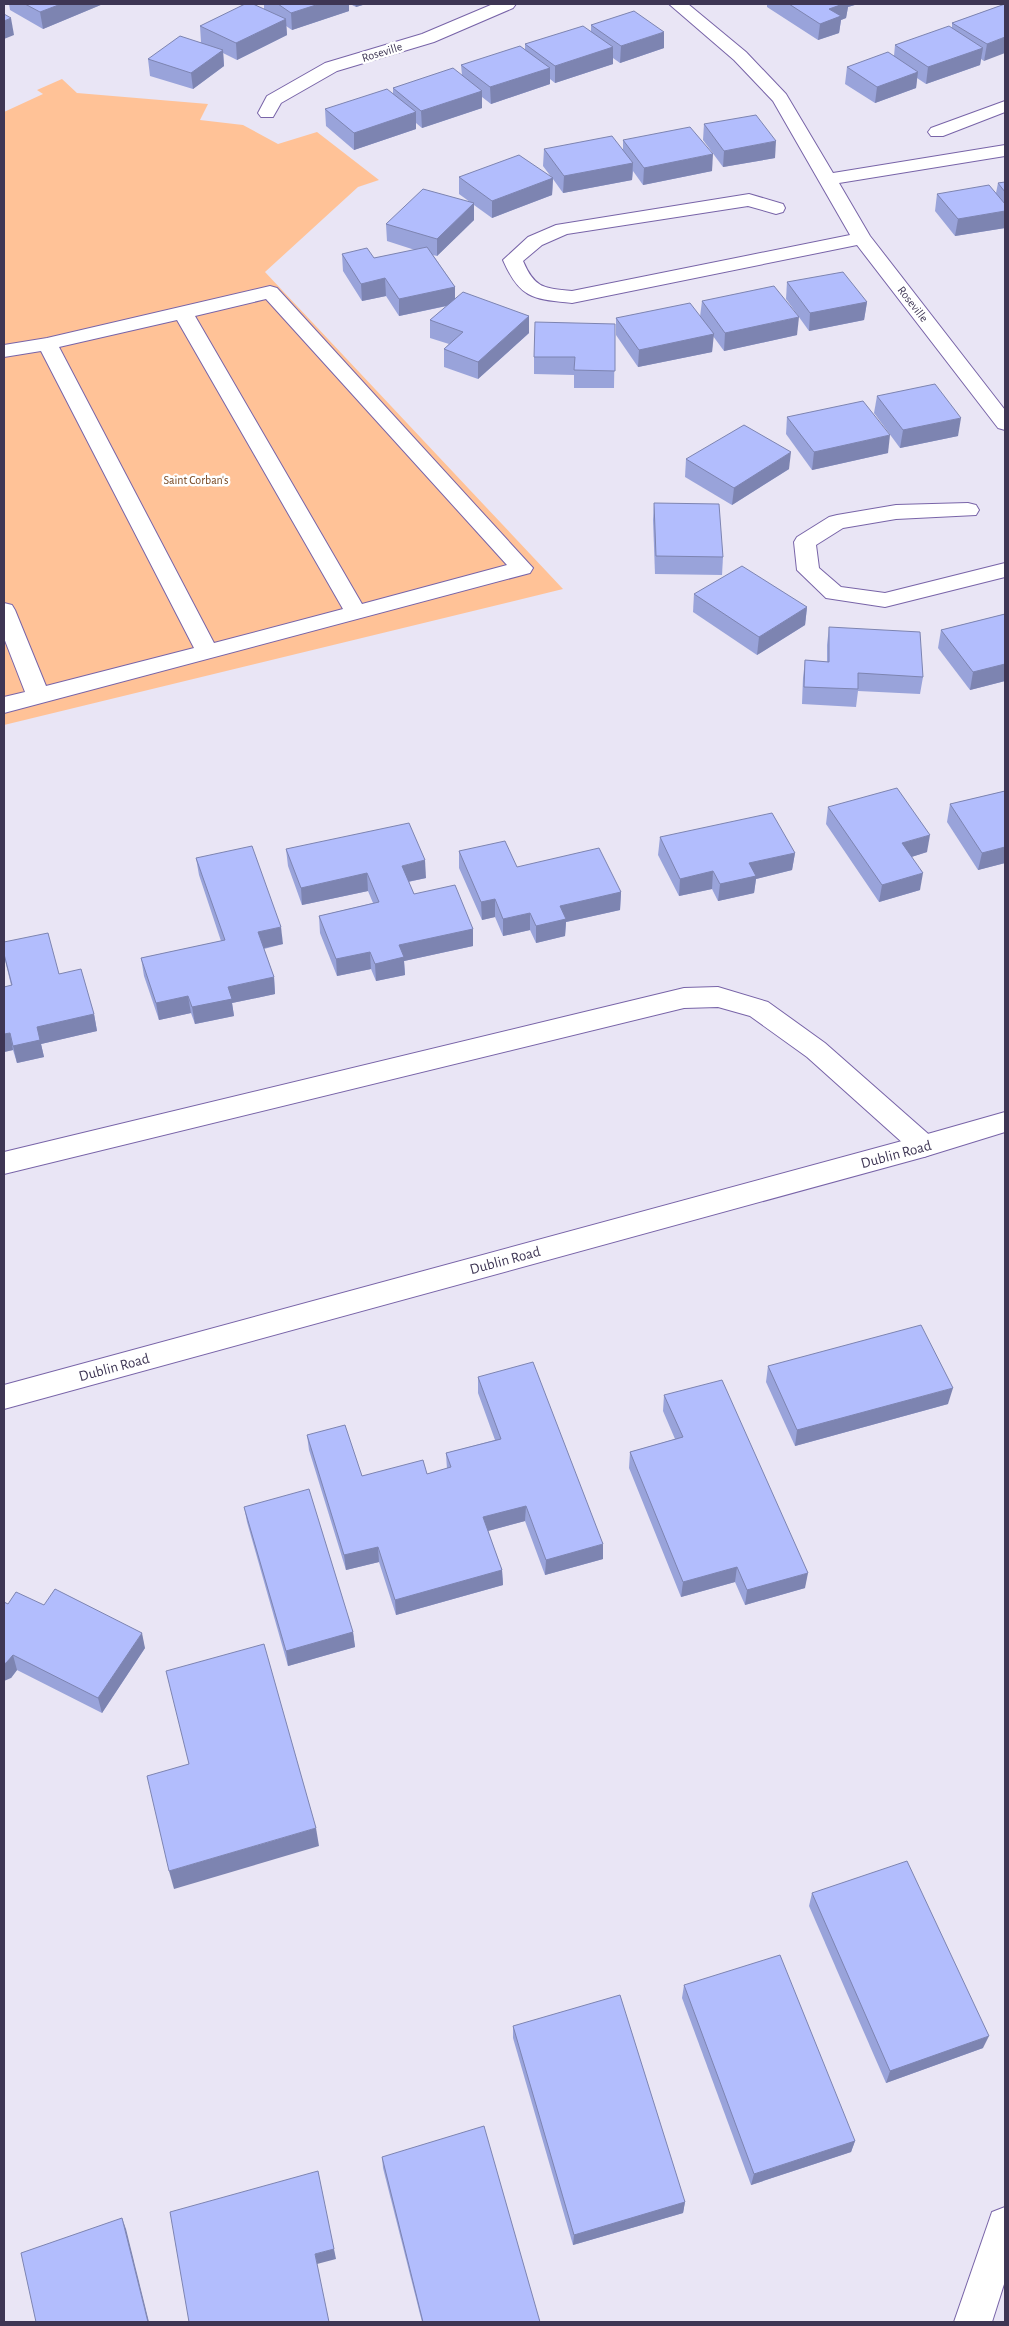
<svg xmlns="http://www.w3.org/2000/svg" width="1009" height="2326" font-family="'Alegreya Sans',sans-serif">
<rect width="100%" height="100%" fill="#e9e5f5"/>
<path fill="#ffc297" d="M62,79L77,93L208,104L200,120L243,125L278,144L317,132L379,180L358,187L265,272L563,589L4,725V112L43,94L37,90Z"/>
<g fill="none" stroke-linecap="round" stroke-linejoin="round">
<g stroke="#7864a8" stroke-width="2">
<path id="service" d="M270,286L277,288L533,568L530,573L4,713V697L25,692L4,638V603L12,605L15,610L46,686L194,648L41,351L4,357V345L47,338ZM266,299L507,565L362,604L195,316ZM177,320L343,609L214,643L59,347Z"/>
</g>
<g stroke="#7864a8" stroke-width="2">
<g id="minor">
<path d="M493,4H516L513,8L434,42L337,71L281,103L273,117H261L258,113L267,96L325,63L422,34Z"/>
<path d="M669,4H688L746,52L786,94L833,173L1005,145V156L839,183L870,236L1005,410V430L998,428L857,245L572,303C533,299 520,299 503,260L528,237L556,225L749,194L783,204L785,208L783,212L776,214L748,206L567,234L542,245L523,261C535,289 544,288 572,291L850,235L773,101L734,60Z"/>
<path d="M1005,101V112L943,136H931L928,132L931,128Z"/>
<path d="M968,503L976,505L979,510L976,515L896,519L843,528L816,545L819,568L841,587L885,593L1005,563V577L885,607L826,598L797,570L794,542L797,537L829,517L837,515L896,505Z"/>
<path d="M718,987L768,1002L825,1043L934,1139L938,1146L934,1153L924,1157L914,1153L807,1057L750,1016L718,1007L684,1008L4,1174V1152L684,988Z"/>
<path d="M1005,2207V2281L992,2322H954L992,2212Z"/>
</g>
</g>
<g stroke="#7864a8" stroke-width="2">
<path id="secondary" d="M1005,1112V1132L924,1157L4,1409V1385L924,1135Z"/>
</g>
<use href="#service" fill="#fff" fill-rule="evenodd"/>
<use href="#minor" fill="#fff" fill-rule="evenodd"/>
<use href="#secondary" fill="#fff" fill-rule="evenodd"/>
</g>
<g fill="#99a3da">
<path d="M9,4H103L43,29L10,10Z"/>
<path d="M264,4H349V11L292,30L286,26L287,35L237,60L223,53L224,66L193,89L150,76L148,59L201,42L200,26L264,9Z"/>
<path d="M350,4H366L356,7Z"/>
<path d="M767,4H858L848,7L846,18L841,20L839,33L818,40L767,7Z"/>
<path d="M1005,4L984,61L981,59L980,65L926,84L917,78L916,88L875,103L845,84L847,67L894,56L895,45L952,28V23Z"/>
<path d="M591,25L664,48L620,63L613,58V64L555,83L550,79V84L491,104L482,97V108L422,128L416,123V129L354,150L326,126L325,109L393,94V88L462,75L461,65L525,49V44L591,31Z"/>
<path d="M704,124L775,158L723,167L703,140Z"/>
<path d="M623,140L712,171L643,185L633,171L632,180L563,193L553,179L552,195L492,218L474,205V220L437,256L433,255L455,287V299L529,316V333L478,379L444,367V349L449,344L430,338V320L447,306L399,316L386,296L362,301L343,271L342,254L374,258L415,250L387,241L386,224L470,202L459,194V177L552,178L543,166L544,149L623,150Z"/>
<path d="M1005,182V228L955,236L935,211L937,194L996,193L998,183Z"/>
<path d="M787,282L867,302L864,320L809,331L786,299Z"/>
<path d="M702,301L797,335L724,351L713,336L712,352L638,367L616,335V318L700,317Z"/>
<path d="M615,324L614,388H574V375L534,374V357Z"/>
<path d="M877,396L958,436L900,448L874,413Z"/>
<path d="M787,417L888,453L812,470L786,434Z"/>
<path d="M686,459L789,469L732,505L685,477Z"/>
<path d="M654,503L723,557L722,575L655,574L653,520Z"/>
<path d="M694,594L807,607L805,625L757,655L693,612Z"/>
<path d="M1005,614V681L970,690L938,648L941,630Z"/>
<path d="M829,627L923,677L920,694L858,691L856,707L802,704L803,678L805,660L827,662V645Z"/>
<path d="M1005,791V863L978,870L947,822L950,804Z"/>
<path d="M828,807L927,852L911,857L920,890L879,902L826,824Z"/>
<path d="M660,837L795,853L792,870L756,879L754,893L718,901L712,889L679,896L658,855Z"/>
<path d="M286,849L426,878L408,882L414,894L473,929V946L404,961L405,975L376,981L371,969L337,976L320,933L319,916L373,903L368,891L302,905L288,866Z"/>
<path d="M459,851L517,867L621,892L620,910L566,922L565,936L536,943L530,930L503,936L495,917L482,920L459,868Z"/>
<path d="M196,858L283,944L264,949L274,977L275,994L232,1003L234,1016L195,1024L191,1013L159,1020L144,976L141,958L221,941L199,875Z"/>
<path d="M4,942L59,974L94,1014L97,1031L41,1044L44,1057L17,1063L13,1050L4,1052L11,985L4,956Z"/>
<path d="M768,1366L948,1404L795,1446L766,1382Z"/>
<path d="M478,1377L603,1559L545,1575L525,1521L488,1531L502,1570L503,1585L396,1615L379,1562L346,1570L309,1450L307,1435L362,1476L427,1474L447,1469L446,1453L495,1440L478,1393Z"/>
<path d="M664,1395L805,1588L745,1605L735,1582L681,1597L629,1468L630,1452L675,1439L663,1411Z"/>
<path d="M244,1507L353,1632L355,1647L288,1666L247,1522Z"/>
<path d="M8,1604L44,1605L145,1648L102,1713L17,1670L11,1678Z"/>
<path d="M812,1893L983,2048L886,2083L809,1906Z"/>
<path d="M684,1985L855,2141L851,2152L751,2185L682,1998Z"/>
<path d="M513,2026L685,2202L683,2213L573,2245L513,2038Z"/>
<path d="M382,2157L540,2322H422L383,2168Z"/>
</g>
<g fill="#7d84b1">
<path d="M61,4H103L43,29L40,12Z"/>
<path d="M319,4H349V11L292,30L291,13Z"/>
<path d="M355,4H366L356,7Z"/>
<path d="M842,4H858L848,7L846,18L841,20L839,33L818,40L820,24L829,9Z"/>
<path d="M11,18L14,35L4,39V21Z"/>
<path d="M286,19L287,35L237,60L236,43Z"/>
<path d="M664,32V48L620,63L621,46Z"/>
<path d="M1005,37V53L984,61L987,44Z"/>
<path d="M613,47V64L555,83V66Z"/>
<path d="M983,48L980,65L926,84L928,67Z"/>
<path d="M223,50L224,66L193,89L191,73Z"/>
<path d="M550,68V84L491,104L490,87Z"/>
<path d="M918,72L916,88L875,103L877,87Z"/>
<path d="M482,91V108L422,128L421,111Z"/>
<path d="M416,112V129L354,150V133Z"/>
<path d="M776,141L775,158L723,167L724,151Z"/>
<path d="M713,154L712,171L643,185L644,168Z"/>
<path d="M633,163L632,180L563,193L564,176Z"/>
<path d="M553,178L552,195L492,218V201Z"/>
<path d="M474,203V220L437,256V239Z"/>
<path d="M1005,211V228L955,236L958,219Z"/>
<path d="M385,278L386,296L362,301L361,284Z"/>
<path d="M455,287V304L399,316V299Z"/>
<path d="M867,302L864,320L809,331L810,313Z"/>
<path d="M529,316V333L478,379V362Z"/>
<path d="M799,317L797,335L724,351L725,333Z"/>
<path d="M714,334L712,352L638,367L639,350Z"/>
<path d="M961,418L958,436L900,448L903,430Z"/>
<path d="M890,435L888,453L812,470L814,452Z"/>
<path d="M791,452L789,469L732,505L734,488Z"/>
<path d="M807,607L805,625L757,655L759,637Z"/>
<path d="M1005,664V681L970,690L973,672Z"/>
<path d="M930,835L927,852L899,861L902,843Z"/>
<path d="M1005,847V863L978,870L982,853Z"/>
<path d="M795,853L792,870L756,879L754,893L718,901L720,884L749,863Z"/>
<path d="M425,860L426,878L402,883V866Z"/>
<path d="M713,871L712,889L679,896L680,879Z"/>
<path d="M367,873L368,891L302,905L301,888Z"/>
<path d="M923,873L920,890L879,902L882,885Z"/>
<path d="M621,892L620,910L566,922L565,936L536,943V926L560,906Z"/>
<path d="M495,899V917L482,920L481,902Z"/>
<path d="M530,913V930L503,936V919Z"/>
<path d="M281,927L283,944L260,949L258,932Z"/>
<path d="M473,929V946L404,961L405,975L376,981L375,964L399,945Z"/>
<path d="M370,952L371,969L337,976L336,959Z"/>
<path d="M274,977L275,994L232,1003L234,1016L195,1024L192,1007L228,987Z"/>
<path d="M188,996L191,1013L159,1020L156,1003Z"/>
<path d="M94,1014L97,1031L41,1044L44,1057L17,1063L13,1046L37,1027Z"/>
<path d="M10,1033L13,1050L4,1052V1034Z"/>
<path d="M953,1388L948,1404L795,1446L797,1430Z"/>
<path d="M526,1506L525,1521L484,1532L483,1517Z"/>
<path d="M603,1544V1559L545,1575L546,1560Z"/>
<path d="M378,1547L379,1562L346,1570L344,1555Z"/>
<path d="M737,1567L735,1582L681,1597L683,1582Z"/>
<path d="M502,1570L503,1585L396,1615L395,1600Z"/>
<path d="M808,1573L805,1588L745,1605L747,1590Z"/>
<path d="M353,1632L355,1647L288,1666L286,1651Z"/>
<path d="M142,1633L145,1648L102,1713L98,1698Z"/>
<path d="M13,1655L17,1670L11,1678L4,1681V1664Z"/>
<path d="M316,1828L319,1846L174,1889L169,1871Z"/>
<path d="M989,2036L983,2048L886,2083L890,2071Z"/>
<path d="M855,2141L851,2152L751,2185L754,2174Z"/>
<path d="M685,2202L683,2213L573,2245L574,2235Z"/>
<path d="M122,2218L126,2229L149,2322H148Z"/>
<path d="M334,2249L336,2259L317,2264L315,2254Z"/>
</g>
<g fill="#b2bdfd" stroke="#7d84b1">
<path d="M25,4H61L40,12Z"/>
<path d="M245,4H253L286,19L236,43L200,26Z"/>
<path d="M278,4H319L291,13Z"/>
<path d="M789,4H843L829,9L841,16L820,24Z"/>
<path d="M1005,4V37L987,44L952,23Z"/>
<path d="M634,11L664,32L621,46L591,25Z"/>
<path d="M4,14L11,18L4,21Z"/>
<path d="M583,26L613,47L555,66L525,44Z"/>
<path d="M949,26L983,48L928,67L895,45Z"/>
<path d="M180,36L223,50L191,73L148,59Z"/>
<path d="M520,46L550,68L490,87L461,65Z"/>
<path d="M888,52L918,72L877,87L847,67Z"/>
<path d="M453,68L482,91L421,111L393,88Z"/>
<path d="M387,89L416,112L354,133L325,109Z"/>
<path d="M756,115L776,141L724,151L704,124Z"/>
<path d="M690,127L713,154L644,168L623,140Z"/>
<path d="M612,136L633,163L564,176L544,149Z"/>
<path d="M519,155L553,178L492,201L459,177Z"/>
<path d="M1005,182V192L998,183Z"/>
<path d="M989,185L1005,204V211L958,219L937,194Z"/>
<path d="M423,189L474,203L437,239L386,224Z"/>
<path d="M427,247L455,287L399,299L385,278L361,284L342,254L367,248L374,258Z"/>
<path d="M843,272L867,302L810,313L787,282Z"/>
<path d="M774,286L799,317L725,333L702,301Z"/>
<path d="M463,292L529,316L478,362L444,349L463,332L430,320Z"/>
<path d="M690,303L714,334L639,350L616,318Z"/>
<path d="M535,322L615,324V371L574,370L575,357H534Z"/>
<path d="M935,384L961,418L903,430L877,396Z"/>
<path d="M863,401L890,435L814,452L787,417Z"/>
<path d="M744,425L791,452L734,488L686,459Z"/>
<path d="M654,503L719,504L723,557L656,556Z"/>
<path d="M742,566L807,607L759,637L694,594Z"/>
<path d="M1005,614V664L973,672L941,630Z"/>
<path d="M829,627L920,632L923,677L858,673V689L804,687L805,660L829,662Z"/>
<path d="M897,788L930,835L902,843L923,873L882,885L828,807Z"/>
<path d="M1005,791V847L982,853L950,804Z"/>
<path d="M772,813L795,853L749,863L756,876L720,884L713,871L680,879L660,837Z"/>
<path d="M409,823L425,860L402,866L414,894L455,885L473,929L399,945L404,957L375,964L370,952L336,959L319,916L379,902L367,873L301,888L286,849Z"/>
<path d="M505,841L517,867L599,848L621,892L560,906L566,919L536,926L530,913L503,919L495,899L481,902L459,851Z"/>
<path d="M252,846L281,927L258,932L274,977L228,987L232,999L192,1007L188,996L156,1003L141,958L225,940L196,858Z"/>
<path d="M48,933L59,974L81,969L94,1014L37,1027L40,1040L13,1046L10,1033L4,1034V987L12,985L4,954V942Z"/>
<path d="M921,1325L953,1388L797,1430L768,1366Z"/>
<path d="M533,1362L603,1544L546,1560L526,1506L483,1517L502,1570L395,1600L378,1547L344,1555L307,1435L345,1425L362,1476L423,1460L427,1474L451,1467L446,1453L501,1439L478,1377Z"/>
<path d="M722,1380L808,1573L747,1590L737,1567L683,1582L630,1452L683,1437L664,1395Z"/>
<path d="M309,1489L353,1632L286,1651L244,1507Z"/>
<path d="M55,1589L142,1633L98,1698L13,1655L6,1663L4,1664V1602L8,1604L16,1592L44,1605Z"/>
<path d="M264,1644L316,1828L169,1871L147,1776L189,1764L166,1671Z"/>
<path d="M907,1861L989,2036L890,2071L812,1893Z"/>
<path d="M780,1955L855,2141L754,2174L684,1985Z"/>
<path d="M620,1995L685,2202L574,2235L513,2026Z"/>
<path d="M484,2126L540,2322H423L382,2157Z"/>
<path d="M318,2171L334,2249L315,2254L329,2322H189L170,2212Z"/>
<path d="M122,2218L148,2322H36L21,2253Z"/>
</g>
<g text-anchor="middle" stroke-width="5" stroke-linejoin="round" paint-order="stroke">
<g font-size="12" fill="#3e3654" stroke="#fff">
<text transform="translate(382 52) rotate(-17)" y="4">Roseville</text>
<text transform="translate(913 304) rotate(52)" y="4">Roseville</text>
</g>
<g font-size="12" fill="#77461e" stroke="#fff">
<text x="196" y="484">Saint Corban's</text>
</g>
<g font-size="15" fill="#3e3654" stroke="#fff">
<text transform="translate(896 1154) rotate(-15)" y="5">Dublin Road</text>
<text transform="translate(505 1260) rotate(-15)" y="5">Dublin Road</text>
<text transform="translate(114 1367) rotate(-15)" y="5">Dublin Road</text>
</g>
</g>
<rect width="1009" height="2326" fill="none" stroke="#3e3654" stroke-width="10"/>
</svg>
